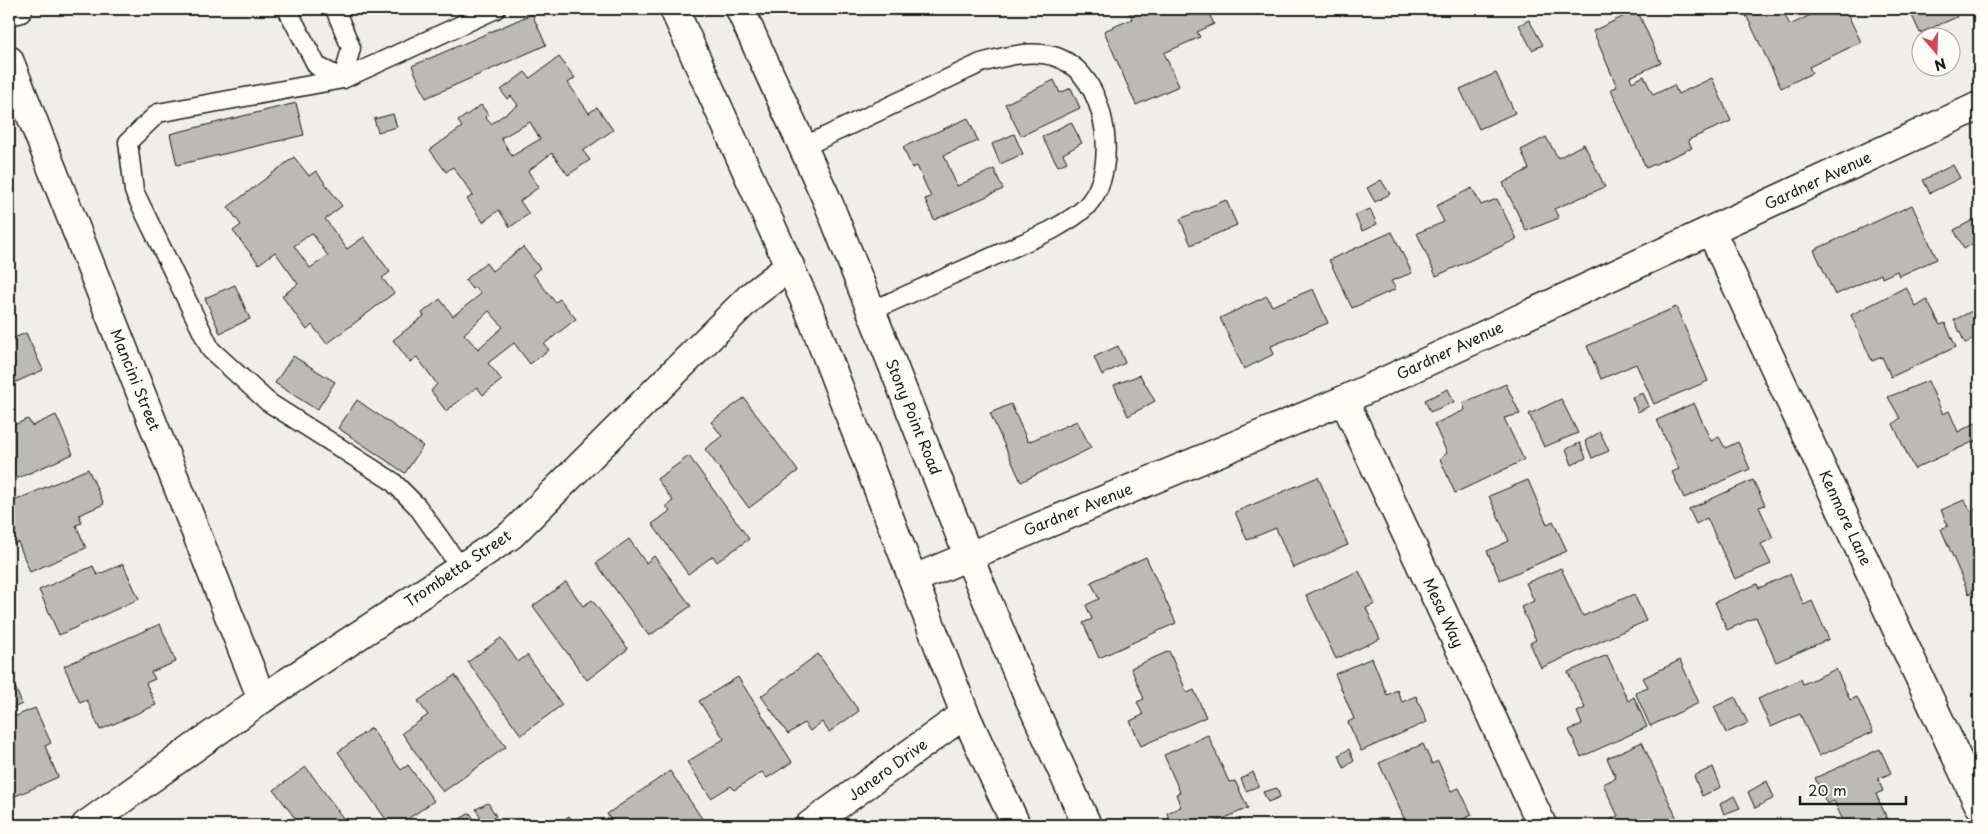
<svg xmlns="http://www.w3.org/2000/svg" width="1988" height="834" font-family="'Playpen Sans',sans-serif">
<rect width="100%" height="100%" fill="#f0eeea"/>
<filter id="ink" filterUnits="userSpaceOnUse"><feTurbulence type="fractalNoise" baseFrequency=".02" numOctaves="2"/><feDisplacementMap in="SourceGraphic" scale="10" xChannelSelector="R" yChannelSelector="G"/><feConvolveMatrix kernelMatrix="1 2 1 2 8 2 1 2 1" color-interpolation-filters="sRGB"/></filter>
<g filter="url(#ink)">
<g fill="#bbbab6" stroke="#1c1c1c" fill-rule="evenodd">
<path d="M1139,9H1207L1214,24L1197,32L1200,37L1164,53L1179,86L1136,105L1104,31L1132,19L1130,13Z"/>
<path d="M1754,9H1770L1771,11L1782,9L1790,25L1823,9H1845L1861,42L1809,67L1812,73L1781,88L1745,13Z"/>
<path d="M1909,9H1953L1957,17L1920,33Z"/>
<path d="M1637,10L1661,63L1630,77L1632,82L1644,76L1653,95L1674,85L1678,94L1712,78L1731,121L1688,140L1692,148L1646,168L1611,89L1617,87L1593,31Z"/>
<path d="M532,14L546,45L426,98L412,66Z"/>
<path d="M1529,20L1543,45L1532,50L1519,25Z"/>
<path d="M559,57L575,78L568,83L589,113L597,107L613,130L583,151L590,160L568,175L552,153L528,171L539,187L520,201L529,214L510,227L499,210L483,222L467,199L473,195L453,167L446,172L430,150L462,127L458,121L481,105L488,114L485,117L491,124L518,105L511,96L507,99L501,90L525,72L530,78ZM530,122L540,139L512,156L501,138Z"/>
<path d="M1496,73L1515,113L1479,129L1460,89Z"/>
<path d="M1054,80L1060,93L1071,88L1080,108L1021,136L1005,104Z"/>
<path d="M296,103L304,135L177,165L170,134Z"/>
<path d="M393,114L397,127L378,132L374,119Z"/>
<path d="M968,118L978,141L944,155L957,186L994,169L1003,189L934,220L925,199L931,197L917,166L912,168L903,147Z"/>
<path d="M1071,122L1082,143L1063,154L1067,162L1058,166L1042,137Z"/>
<path d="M1014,134L1023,154L1000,164L992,144Z"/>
<path d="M1546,137L1558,158L1584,144L1605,187L1554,209L1559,218L1526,231L1503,183L1529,169L1521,150Z"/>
<path d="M294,157L309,176L316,171L342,206L325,219L347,249L364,237L390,272L382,278L394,293L327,344L312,325L307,330L282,296L298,284L275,252L259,264L233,231L241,225L228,207ZM312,233L328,256L310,268L294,246Z"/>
<path d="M1953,165L1960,178L1930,193L1923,180Z"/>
<path d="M1381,180L1390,194L1375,202L1367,188Z"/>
<path d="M1472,188L1481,205L1497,199L1517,239L1436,276L1417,233L1444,222L1436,206Z"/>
<path d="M1226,200L1237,225L1191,245L1180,219Z"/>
<path d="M1912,205L1937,259L1899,276L1897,271L1882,278L1881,274L1835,295L1814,250Z"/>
<path d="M1370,209L1377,224L1362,231L1355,215Z"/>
<path d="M1975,219L1979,227V240L1964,249L1954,230Z"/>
<path d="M1392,232L1412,273L1391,281L1396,289L1352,308L1329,260Z"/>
<path d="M523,247L540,268L533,274L555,302L560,299L576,319L544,344L549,350L530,364L514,343L488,363L502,380L483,395L477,387L446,411L431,391L437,384L417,357L410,362L393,340L424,316L422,313L440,299L453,316L481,294L475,287L472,289L465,280L486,263L492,271ZM489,311L503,327L478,349L464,334Z"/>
<path d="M235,285L250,319L220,333L205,298Z"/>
<path d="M1906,287L1916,307L1927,300L1940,325L1945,323L1956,347L1891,377L1882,357L1872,361L1851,315Z"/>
<path d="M1313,289L1328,323L1271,346L1274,354L1244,369L1220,318L1267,296L1272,306Z"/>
<path d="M1676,307L1708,381L1654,404L1636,364L1601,379L1587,346Z"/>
<path d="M1974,310L1979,322V337L1965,343L1954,320Z"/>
<path d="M26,333L43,370L9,385V340Z"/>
<path d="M1118,346L1125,363L1102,375L1094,357Z"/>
<path d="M293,356L335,382L317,410L275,383Z"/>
<path d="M1140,375L1155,401L1128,416L1114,385Z"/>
<path d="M1928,381L1943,414L1949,411L1958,432L1979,421V439L1914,469L1893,424L1900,418L1888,397Z"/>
<path d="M1506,384L1520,414L1504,418L1524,460L1455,493L1440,459L1447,453L1434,424L1465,410L1463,403Z"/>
<path d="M1448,389L1454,402L1430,412L1425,400Z"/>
<path d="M1643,393L1649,406L1638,412L1632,397Z"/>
<path d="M744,398L798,471L749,508L705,449L722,436L711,422Z"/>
<path d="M1561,399L1578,433L1544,447L1529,414Z"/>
<path d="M357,400L423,446L405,473L338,428Z"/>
<path d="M1694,403L1711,441L1719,437L1725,448L1738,442L1750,469L1684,498L1672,472L1679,469L1657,420Z"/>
<path d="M1011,404L1028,442L1077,421L1091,448L1021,482L990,413Z"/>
<path d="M56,415L73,454L9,482V427L28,419L32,426Z"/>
<path d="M1600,432L1609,451L1592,458L1585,441Z"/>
<path d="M1580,443L1586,458L1572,465L1566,449Z"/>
<path d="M689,456L749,539L717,562L713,556L688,574L652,524L670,511L666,506L673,501L657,479Z"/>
<path d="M88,469L104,504L79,515L82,523L76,525L86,548L30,572L18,542L10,545L9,543V503Z"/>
<path d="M1318,477L1348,545L1293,568L1276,528L1247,540L1235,512Z"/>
<path d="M1528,480L1547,524L1553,521L1567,551L1500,580L1487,551L1509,541L1489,496Z"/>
<path d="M1753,480L1765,505L1759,507L1773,538L1761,544L1771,564L1735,579L1707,518L1696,524L1689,509Z"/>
<path d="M1964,500L1971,511L1979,507V590L1969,594L1941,529L1948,526L1941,510Z"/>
<path d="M629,539L646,563L654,556L691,606L649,636L596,563Z"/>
<path d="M1146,557L1176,623L1099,658L1083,623L1092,619L1086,605L1099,599L1091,582Z"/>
<path d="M123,564L139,599L59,635L39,590L93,566L97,575Z"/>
<path d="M1561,568L1583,616L1634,594L1646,621L1541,668L1530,643L1536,640L1521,607L1534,601L1526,583Z"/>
<path d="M1359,571L1375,604L1366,608L1380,639L1336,659L1306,595Z"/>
<path d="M1790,574L1804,605L1812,601L1829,639L1776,662L1756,617L1727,630L1715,602L1757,584L1759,588Z"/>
<path d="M566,582L583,606L592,600L628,649L587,680L533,606Z"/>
<path d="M160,624L176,662L151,672L155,679L146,683L156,705L100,730L87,700L80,703L64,666Z"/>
<path d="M501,638L518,662L527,655L562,705L521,735L468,662Z"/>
<path d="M1169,651L1187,693L1194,690L1206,717L1141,746L1130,721L1143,715L1137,702L1144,699L1131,668Z"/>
<path d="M818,654L859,711L829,732L822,722L810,731L804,723L788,734L761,696Z"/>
<path d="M1607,655L1628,701L1634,697L1647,727L1581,757L1569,730L1582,724L1577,712L1585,708L1568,672Z"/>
<path d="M1372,658L1387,695L1397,690L1402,702L1416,696L1427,722L1361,751L1348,722L1354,719L1335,674Z"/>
<path d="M1680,660L1699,703L1650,726L1635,692L1648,687L1643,678Z"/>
<path d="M1836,669L1850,700L1857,697L1873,732L1819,756L1800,714L1771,727L1758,699L1801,679L1803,684Z"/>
<path d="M9,672L22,704L9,710Z"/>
<path d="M455,675L506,747L443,792L402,733L428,715L418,701Z"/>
<path d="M738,677L792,762L767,778L762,772L734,790L731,786L711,798L687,762L724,739L699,701Z"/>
<path d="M1735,697L1748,723L1726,733L1714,707Z"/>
<path d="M35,708L51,743L45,746L58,777L9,799V719Z"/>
<path d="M371,728L401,770L408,765L434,801L399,825H390L338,752Z"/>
<path d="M1208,735L1229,782L1235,781L1248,808L1209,825H1172L1167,813L1181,807L1176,794L1180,792L1164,755Z"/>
<path d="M1642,742L1677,819L1663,825H1613L1611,819L1618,816L1603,784L1616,778L1607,758Z"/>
<path d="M1423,744L1432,764L1438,761L1451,791L1459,788L1472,815L1450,825H1407L1379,763Z"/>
<path d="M1349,749L1354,761L1344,768L1339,755Z"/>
<path d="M1880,749L1891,773L1878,779L1883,791L1876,794L1890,825H1845L1834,801L1827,804L1815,778Z"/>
<path d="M306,767L348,825H300L274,790Z"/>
<path d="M1713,767L1721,787L1702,796L1694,776Z"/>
<path d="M670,771L705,823L701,825H614L607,814Z"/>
<path d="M1253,772L1259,786L1246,791L1241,779Z"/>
<path d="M1767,781L1774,798L1755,808L1748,792Z"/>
<path d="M1277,788L1280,797L1268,802L1263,792Z"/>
<path d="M1734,796L1740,808L1724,814L1720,804Z"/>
<path d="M488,803L496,816L484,823L476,809Z"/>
<path d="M470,813L478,825H461L458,820Z"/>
<path d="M569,816L576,825H556Z"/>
</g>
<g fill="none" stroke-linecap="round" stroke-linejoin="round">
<g stroke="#1c1c1c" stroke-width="21">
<g id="lane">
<path d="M287,9L317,66L343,79L351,48L335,9"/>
<path d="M803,147L981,63C1008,55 1045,46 1070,64C1107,89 1118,167 1090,202C1080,215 1064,223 1050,231L871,311"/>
<path d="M461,568L417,506L392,481L268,402L211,350L134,191L128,142L158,113L343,79L496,9"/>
</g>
</g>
<g stroke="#1c1c1c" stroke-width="31">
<g id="street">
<path d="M9,10L18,9"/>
<path d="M9,60L262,699"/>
<path d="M1711,231L1979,805"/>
<path d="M1344,400L1542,825"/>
<path d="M914,579L1344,400L1979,106"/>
<path d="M86,825L262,699L511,535L751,296L790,266"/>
<path d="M810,825L965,714"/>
</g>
</g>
<g stroke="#1c1c1c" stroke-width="31">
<g id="secondary">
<path d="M674,9L809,310L965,714L1016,825"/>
<path d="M740,9L828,202L968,555L1019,676L1087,825"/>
</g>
</g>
<use href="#lane" stroke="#fdfcf7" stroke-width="18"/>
<use href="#street" stroke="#fdfcf7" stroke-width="28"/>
<use href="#secondary" stroke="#fdfcf7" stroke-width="28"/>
</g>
</g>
<g text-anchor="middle" stroke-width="5" stroke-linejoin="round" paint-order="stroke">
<g font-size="15" fill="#1c1c1c" stroke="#fdfcf7">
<text transform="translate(1818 181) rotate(-25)" y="5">Gardner Avenue</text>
<text transform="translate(1450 351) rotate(-25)" y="5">Gardner Avenue</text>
<text transform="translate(135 380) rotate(68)" y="5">Mancini Street</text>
<text transform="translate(913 417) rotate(68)" y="5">Stony Point Road</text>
<text transform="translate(1078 510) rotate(-22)" y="5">Gardner Avenue</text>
<text transform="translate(1845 518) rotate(65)" y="5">Kenmore Lane</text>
<text transform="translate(458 569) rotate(-34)" y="5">Trombetta Street</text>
<text transform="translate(1443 613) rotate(65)" y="5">Mesa Way</text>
<text transform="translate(888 770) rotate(-36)" y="5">Janero Drive</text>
</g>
</g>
<rect width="1988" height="834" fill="none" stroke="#fdfcf7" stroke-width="30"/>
<rect x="15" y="15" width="1958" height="804" fill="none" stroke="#1c1c1c" stroke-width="2" filter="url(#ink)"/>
<g transform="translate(1936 52) rotate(161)"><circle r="24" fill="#fdfcf7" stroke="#a3a29f"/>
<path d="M0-4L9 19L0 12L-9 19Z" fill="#d1495b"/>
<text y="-8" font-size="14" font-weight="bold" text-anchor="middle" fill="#1c1c1c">N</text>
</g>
<path d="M1800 796v8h106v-8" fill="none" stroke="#1c1c1c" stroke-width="2.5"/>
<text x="1808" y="796" font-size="15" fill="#1c1c1c" stroke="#fdfcf7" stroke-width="4" paint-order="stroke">20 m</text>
</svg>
